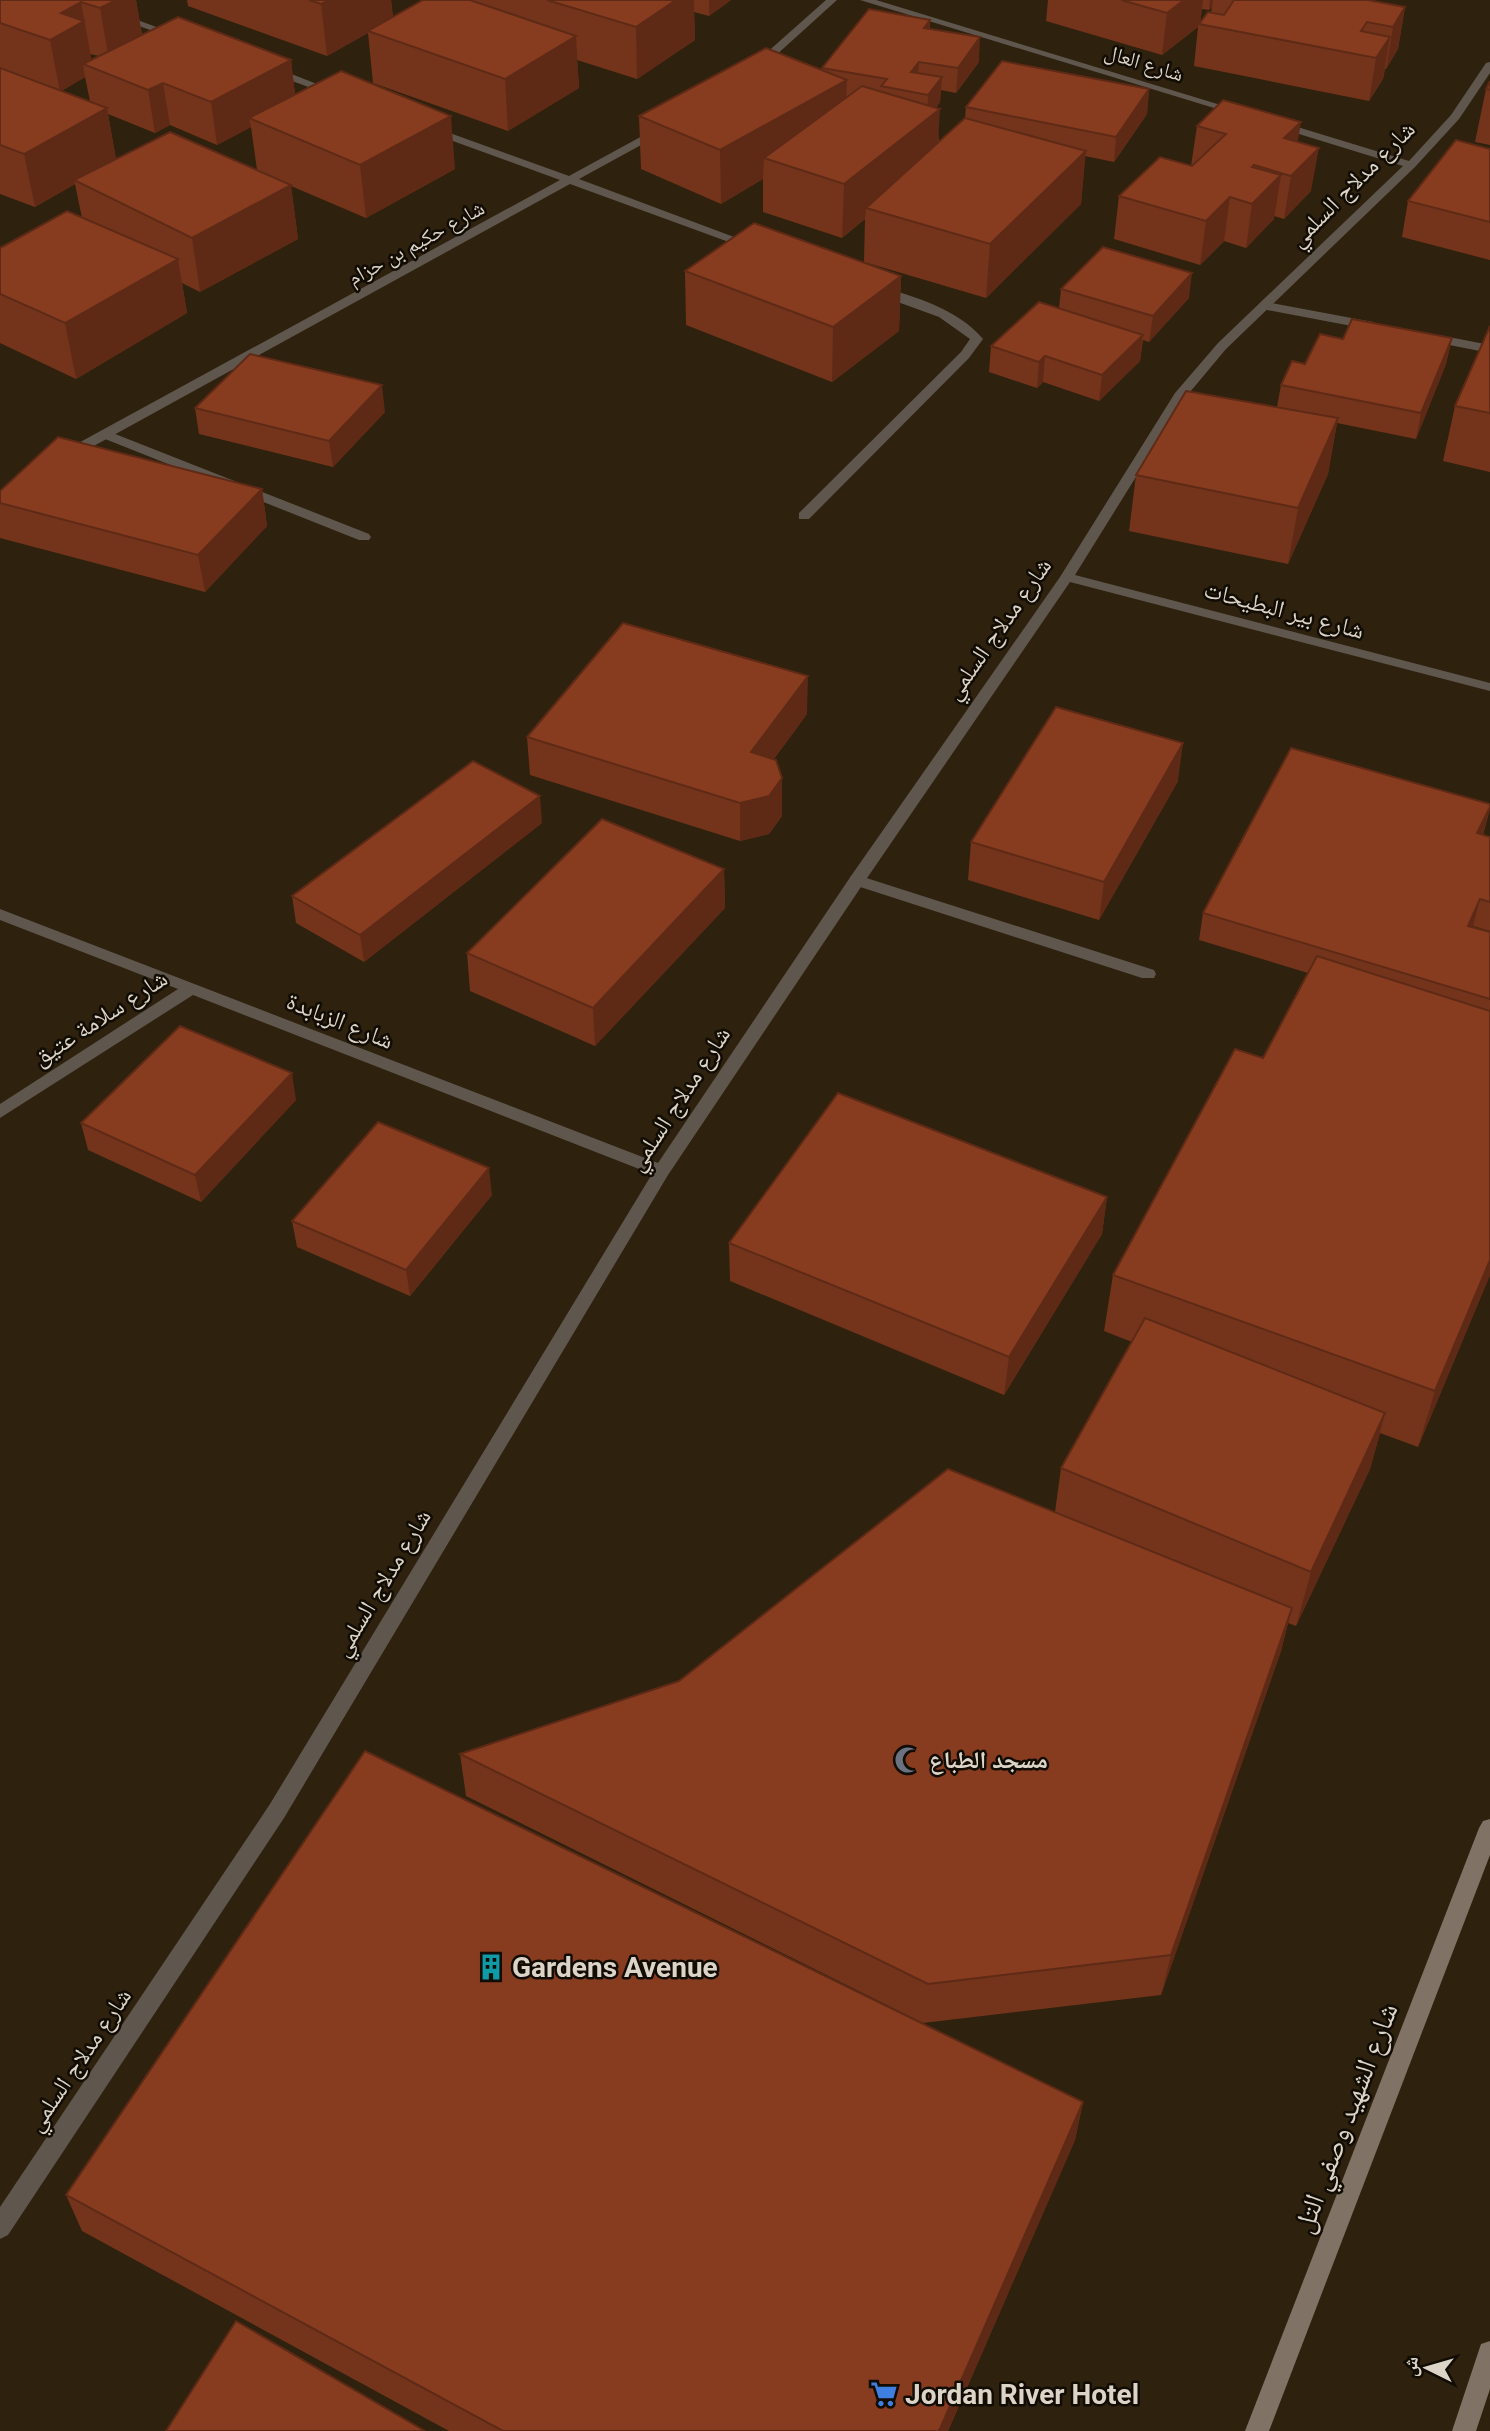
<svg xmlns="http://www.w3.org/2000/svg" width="1490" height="2431" font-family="Roboto,'Noto Naskh Arabic',sans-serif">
<rect width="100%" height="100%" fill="#2e210d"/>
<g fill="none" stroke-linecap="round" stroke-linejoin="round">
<g fill="#5f564e" fill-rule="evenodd">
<path d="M1266,302L1373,322L1379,326L1373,330L1262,309L1260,306Z"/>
<path d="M1428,333L1490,345V353L1424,340V334Z"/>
<path d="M105,430L369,534L371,537L369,540H359L100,437L99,434Z"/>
<path d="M857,875L1154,970L1156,974L1154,978H1142L851,884L849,880L851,876Z"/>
</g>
<g fill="#5f564e" fill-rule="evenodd">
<path d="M68,0H83L181,36L172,38Z"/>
<path d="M826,0H837L763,67H755V63Z"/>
<path d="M860,0H876L1247,113L1237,115Z"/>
<path d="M1490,62V73L1459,119L1415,167L1226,349L1185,398L1075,575L1490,683V691L1070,582L863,884L668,1175L284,1818L8,2235L0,2239V2207L270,1804L652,1174L193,995L0,1118V1104L178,989L0,920V909L658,1163L851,876L1060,577L1175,393L1218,343L1403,166L1273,126V122H1281L1409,161L1451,115L1486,63Z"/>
<path d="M268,68H276L340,93L330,95L268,72Z"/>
<path d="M428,128H436L569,176L655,129H663V133L579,179L758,246L748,249L570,184L72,458H62V452L560,180L428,132Z"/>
<path d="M877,286C914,296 958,309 983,339L969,358L809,519H799V513L961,352L970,339L939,317L873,293L871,290Z"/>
</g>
<g fill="#807265" fill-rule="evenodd">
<path d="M1490,1819V1855L1269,2431H1245L1479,1828L1483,1821Z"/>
<path d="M1490,2341V2389L1476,2431H1452L1481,2344Z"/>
</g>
</g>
<g fill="#74341c" fill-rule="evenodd">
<path d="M0,0H136L142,35L291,60L295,95L455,169L366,218L291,186L298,239L200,292L182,283L187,313L76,379L0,343V248L82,218L75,184L35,207L0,194ZM90,54L99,56L91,60ZM85,77L90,101L61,91ZM108,114L155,133L170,125L217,145L251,127L257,170L116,159Z"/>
<path d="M187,0H391L393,17L423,0H731L709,16L694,12L695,40L637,79L577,60L579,88L508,131L373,83L368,33L327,56L188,6Z"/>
<path d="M1048,0H1368L1405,7L1398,49L1386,69H1385L1383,79L1369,101L1194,66L1198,27L1162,55L1046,21ZM1212,7L1211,12L1200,22L1202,9L1209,10Z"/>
<path d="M930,20V29L979,62L956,93L941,90L940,102L936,108L939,142L965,118L966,107L1149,89L1147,114L1114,162L1085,156L1081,204L986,298L864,262L865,219L842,238L763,212V179L721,204L641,169L639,116L822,70V68Z"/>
<path d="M1490,81V145L1475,142L1486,89Z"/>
<path d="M1197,126L1297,142L1311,191L1284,219L1274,216V219L1246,248L1224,241L1200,265L1114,239L1119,196L1191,166Z"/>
<path d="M1490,149V260L1402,237L1408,201Z"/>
<path d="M685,271L901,276L899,331L832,382L686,325Z"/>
<path d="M1061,289L1189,298L1149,342L1143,340L1140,361L1099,401L1043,382L1037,388L989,372L991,346L1059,308Z"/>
<path d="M1490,326V472L1443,461L1455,406Z"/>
<path d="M1452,338L1446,364L1416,439L1337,423L1328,474L1288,564L1129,531L1136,475L1277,407L1281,385L1305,364L1343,339Z"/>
<path d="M195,408L385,412L333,467L199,434Z"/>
<path d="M262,489L267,526L205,592L0,538V491Z"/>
<path d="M807,714L774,759L782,816L769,834L740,841L530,775L527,737Z"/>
<path d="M1178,781L1099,920L968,880L971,842Z"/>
<path d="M1490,804V809L1483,835L1490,837V931L1473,926V927L1490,932V1275L1418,1447L1380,1433L1370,1469L1296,1626L1288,1623L1281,1651L1161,1995L923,2023L466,1796L460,1754L679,1681L1055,1512L1061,1468L1132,1342L1104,1331L1113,1275L1263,1058L1308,973L1199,940L1203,913Z"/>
<path d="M542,823L364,962L296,923L292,896Z"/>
<path d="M724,869L725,908L595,1046L470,991L467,953Z"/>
<path d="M296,1100L201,1202L88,1150L81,1123Z"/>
<path d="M492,1195L410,1296L297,1247L292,1221Z"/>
<path d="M1107,1197L1102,1234L1004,1395L730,1281L729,1243Z"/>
<path d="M1083,2102L1075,2140L948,2431H449L82,2231L66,2195Z"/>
</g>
<g fill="#5e2a16">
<path d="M116,0H136L143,41L109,60L100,8Z"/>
<path d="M330,0H391L393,19L368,31V33L327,56L321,4Z"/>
<path d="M676,0H694L695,40L637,79L636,27Z"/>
<path d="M709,0H731L709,16Z"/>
<path d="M1184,0H1203L1200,25L1199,24L1198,27L1162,55L1167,13Z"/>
<path d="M1210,0H1213L1212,7L1209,10Z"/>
<path d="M81,2L93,68L83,64L85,77L60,92L50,40L61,13Z"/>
<path d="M1405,7L1398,49L1386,69L1393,27Z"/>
<path d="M930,20L929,44L924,28Z"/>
<path d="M576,36L579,88L508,131L505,79Z"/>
<path d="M980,37L979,62L956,93L958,68Z"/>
<path d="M1390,37L1383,79L1369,101L1376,58Z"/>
<path d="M291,60L296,102L249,118L251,127L217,145L211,102Z"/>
<path d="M919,62L917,86L911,72Z"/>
<path d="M942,77L940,102L928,119L940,109L937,162L866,208L865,219L842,238L844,184L927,120L928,95Z"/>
<path d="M847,80L845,133L764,158L763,179L721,204L720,150Z"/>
<path d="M163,83L170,125L155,133L148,90Z"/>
<path d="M1149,89L1147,114L1114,162L1116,137Z"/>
<path d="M107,108L116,161L74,180L75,184L35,207L24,154Z"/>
<path d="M451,116L455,169L366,218L360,165Z"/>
<path d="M1301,122L1294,165L1284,138Z"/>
<path d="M1319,148L1311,191L1284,219L1291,176Z"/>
<path d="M1086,151L1081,204L986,298L990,244Z"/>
<path d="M1281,175L1274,219L1246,248L1252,204Z"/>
<path d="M291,185L298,239L200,292L192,238Z"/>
<path d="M1230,197L1224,241L1200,265L1206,221Z"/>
<path d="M178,259L187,313L76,379L65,323Z"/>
<path d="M1192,273L1189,298L1149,342L1153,316Z"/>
<path d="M901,276L899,331L832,382L833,327Z"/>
<path d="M1143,335L1140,361L1099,401L1102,375Z"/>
<path d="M1452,338L1446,364L1416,439L1421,413Z"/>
<path d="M1045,356L1043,382L1037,388L1039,362Z"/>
<path d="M382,385L385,412L333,467L329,441Z"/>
<path d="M1338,418L1328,474L1288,564L1298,508Z"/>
<path d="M262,489L267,526L205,592L198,555Z"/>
<path d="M808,676L807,714L751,790V752Z"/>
<path d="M1183,743L1178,781L1099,920L1104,882Z"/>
<path d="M782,778V816L769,834L740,841V803Z"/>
<path d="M540,796L542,823L364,962L360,935Z"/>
<path d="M1490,807L1484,831L1470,861L1477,833Z"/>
<path d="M724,869L725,908L595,1046L593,1008Z"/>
<path d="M1480,899L1473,926L1461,953L1468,926Z"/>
<path d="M292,1073L296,1100L201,1202L195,1175Z"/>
<path d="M489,1168L492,1195L410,1296L406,1270Z"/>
<path d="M1107,1197L1102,1234L1004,1395L1009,1357Z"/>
<path d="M1490,1260V1275L1418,1447L1435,1391Z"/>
<path d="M1385,1413L1370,1469L1296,1626L1311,1572Z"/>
<path d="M1292,1608L1281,1651L1161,1995L1171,1955Z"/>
<path d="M1083,2102L1075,2140L948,2431H939Z"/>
</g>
<g fill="#873c20" stroke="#5e2a16" stroke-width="2">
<path d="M0,0H116L100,8L81,2L61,13L84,21L50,40L0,23Z"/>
<path d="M309,0H330L321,4Z"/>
<path d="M423,0H470L576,36L505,79L368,31Z"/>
<path d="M547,0H676L636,27Z"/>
<path d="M1121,0H1184L1167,13Z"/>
<path d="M1234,0H1368L1405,7L1393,27L1367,22L1361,31L1390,37L1376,58L1199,24L1208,12L1224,15Z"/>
<path d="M869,9L930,20L924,28L980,37L958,68L919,62L911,72L942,77L928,95L881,86L887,79L822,68Z"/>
<path d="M178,17L291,60L211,102L163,83L148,90L83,64Z"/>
<path d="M766,48L847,80L720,150L639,116Z"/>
<path d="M1002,61L1149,89L1116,137L966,107Z"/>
<path d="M0,68L107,108L24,154L0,145Z"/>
<path d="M341,71L451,116L360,165L249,118Z"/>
<path d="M1490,81V90L1486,89Z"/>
<path d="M862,86L940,109L844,184L764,158Z"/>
<path d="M1223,100L1301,122L1284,138L1319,148L1291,176L1254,165L1252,167L1281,175L1252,204L1230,197L1206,221L1119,196L1160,157L1192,166L1226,134L1197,126Z"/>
<path d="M965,118L1086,151L990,244L866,208Z"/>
<path d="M170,132L291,185L192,238L74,180Z"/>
<path d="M1456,140L1490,149V222L1408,201Z"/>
<path d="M67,211L178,259L65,323L0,294V248Z"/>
<path d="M754,223L901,276L833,327L685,271Z"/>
<path d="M1103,247L1192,273L1153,316L1061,289Z"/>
<path d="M1039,302L1143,335L1102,375L1045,356L1039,362L991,346Z"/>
<path d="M1352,319L1452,338L1421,413L1281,385L1292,361L1305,364L1320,334L1343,339Z"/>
<path d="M1490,326V413L1455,406Z"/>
<path d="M250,354L382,385L329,441L195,408Z"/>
<path d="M1186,391L1338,418L1298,508L1136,475Z"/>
<path d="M58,437L262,489L198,555L0,503V491Z"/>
<path d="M623,623L808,676L751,752L776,760L782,778L769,796L740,803L527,737Z"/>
<path d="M1056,707L1183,743L1104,882L971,842Z"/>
<path d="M1291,748L1490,804V807L1477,833L1490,837V902L1480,899L1468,926L1490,932V999L1203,913Z"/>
<path d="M473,761L540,796L360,935L292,896Z"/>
<path d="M602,819L724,869L593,1008L467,953Z"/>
<path d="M1317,956L1490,1011V1260L1435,1391L1113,1275L1235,1049L1263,1058Z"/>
<path d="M180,1026L292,1073L195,1175L81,1123Z"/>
<path d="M838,1093L1107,1197L1009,1357L729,1243Z"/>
<path d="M378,1122L489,1168L406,1270L292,1221Z"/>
<path d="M1145,1318L1385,1413L1311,1572L1061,1468Z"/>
<path d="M948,1469L1292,1608L1171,1955L928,1984L460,1754L679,1681Z"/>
<path d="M365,1751L1083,2102L939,2431H503L66,2195Z"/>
<path d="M236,2321L425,2431H166Z"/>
</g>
<defs>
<g id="mosque-bare" transform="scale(2.1)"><path d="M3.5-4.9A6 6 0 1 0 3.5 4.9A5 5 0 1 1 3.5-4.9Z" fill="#6b7280" stroke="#110c04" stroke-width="2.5" paint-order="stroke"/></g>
<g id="building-bare" transform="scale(2.1)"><path d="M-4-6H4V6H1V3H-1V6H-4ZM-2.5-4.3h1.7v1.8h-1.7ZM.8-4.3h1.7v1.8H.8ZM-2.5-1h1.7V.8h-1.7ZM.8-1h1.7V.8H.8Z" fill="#0f9aa8" stroke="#110c04" stroke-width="2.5" paint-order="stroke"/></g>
<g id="supermarket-bare" transform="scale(2.1)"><path d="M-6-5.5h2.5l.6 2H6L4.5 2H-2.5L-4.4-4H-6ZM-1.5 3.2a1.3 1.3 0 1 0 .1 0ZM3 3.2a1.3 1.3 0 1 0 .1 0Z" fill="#3f7fe0" stroke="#110c04" stroke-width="2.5" paint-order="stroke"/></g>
</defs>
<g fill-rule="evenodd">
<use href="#mosque-bare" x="908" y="1760"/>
<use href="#building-bare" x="491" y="1967"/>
<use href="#supermarket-bare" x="884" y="2394"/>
</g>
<g text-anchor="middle" stroke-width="5" stroke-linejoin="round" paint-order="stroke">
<g font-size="21" fill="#ddd4c8" stroke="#110c04">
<text transform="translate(1144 63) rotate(17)" y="7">شارع العال</text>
<text transform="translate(416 243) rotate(-29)" y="7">شارع حكيم بن حزام</text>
</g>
<g font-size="24" fill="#ddd4c8" stroke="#110c04">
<text transform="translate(1352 184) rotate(-45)" y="8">شارع مدلاج السلمي</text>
<text transform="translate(1284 610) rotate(15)" y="8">شارع بير البطيحات</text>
<text transform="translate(998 629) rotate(-55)" y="8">شارع مدلاج السلمي</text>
<text transform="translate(100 1018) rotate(-33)" y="8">شارع سلامة عتيق</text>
<text transform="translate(340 1021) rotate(22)" y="8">شارع الزبابدة</text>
<text transform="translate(679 1099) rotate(-57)" y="8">شارع مدلاج السلمي</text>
<text transform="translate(382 1583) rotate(-59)" y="8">شارع مدلاج السلمي</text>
<text transform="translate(79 2060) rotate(-56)" y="8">شارع مدلاج السلمي</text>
</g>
<g font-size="24" font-weight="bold" fill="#ddd4c8" stroke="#110c04" text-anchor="start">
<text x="929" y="1768">مسجد الطباع</text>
</g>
<g font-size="28" font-weight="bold" fill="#ddd4c8" stroke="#110c04" text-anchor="start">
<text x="512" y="1977">Gardens Avenue</text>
<text x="905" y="2404">Jordan River Hotel</text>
</g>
<g font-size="28" fill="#ddd4c8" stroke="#110c04">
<text transform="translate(1345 2118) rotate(-69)" y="10">شارع الشهيد وصفي التل</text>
</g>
</g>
<g transform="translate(1427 2368) rotate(275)" stroke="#110c04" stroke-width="5" paint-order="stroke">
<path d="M0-5L12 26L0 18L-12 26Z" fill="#ddd4c8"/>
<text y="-10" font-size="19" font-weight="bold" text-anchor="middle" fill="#ddd4c8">ش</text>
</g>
</svg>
